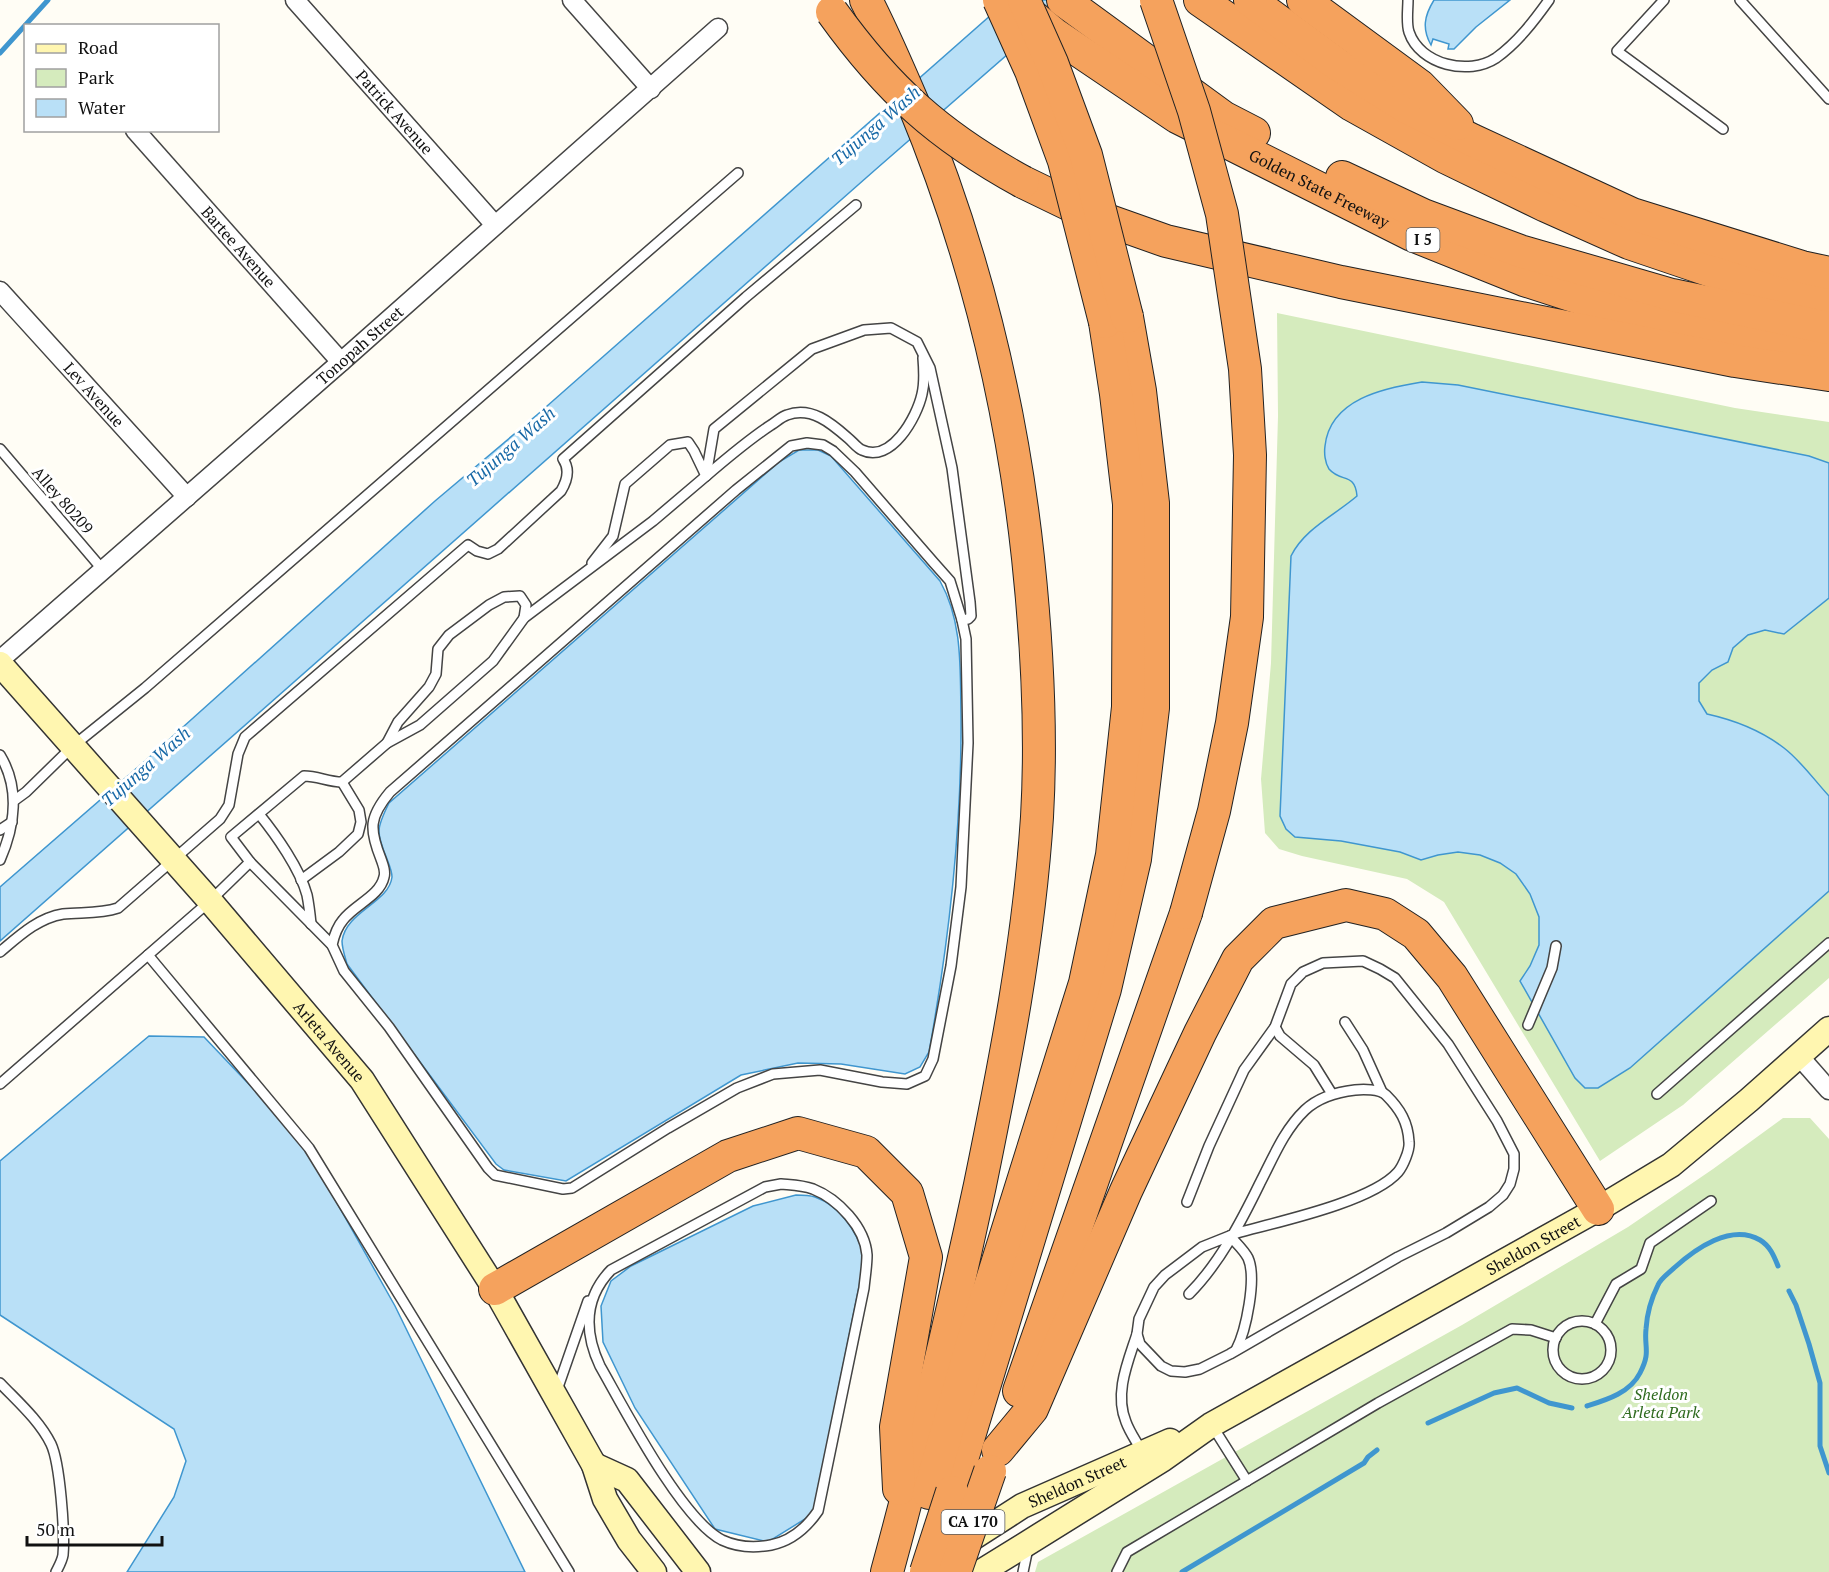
<svg xmlns="http://www.w3.org/2000/svg" width="1829" height="1572" font-family="'PT Serif',serif">
<rect width="100%" height="100%" fill="#fffdf5"/>
<g fill="#d5ebbd">
<path d="M1277,313L1735,408L1829,422V978L1683,1105L1600,1161L1444,902L1407,879L1302,856L1279,849L1265,833L1261,779L1271,663L1278,416Z"/>
<path d="M1783,1118H1810L1829,1139V1572H1035L1038,1562L1462,1325L1628,1227L1713,1169Z"/>
</g>
<g fill="#b9e0f7" stroke="#3f96cf" stroke-width="1.5">
<path d="M1008,0H1070L875,170L0,941V887L153,754L435,501L538,414Z"/>
<path d="M1434,0H1510L1476,27L1454,49H1448L1449,44L1433,39L1431,45C1422,29 1424,16 1434,0Z"/>
<path d="M1422,382L1458,385L1809,456L1829,463V598L1784,634L1765,630L1748,635L1733,648L1728,662L1712,670L1699,683V701L1707,714C1734,720 1762,731 1784,748C1801,761 1815,781 1829,796V891L1630,1068L1598,1088H1585L1575,1078L1520,981L1530,966L1539,945V917L1530,894L1516,874L1500,863L1480,855L1458,852L1438,855L1421,860L1400,852L1341,841L1295,837L1286,829L1280,816L1291,556C1304,529 1335,515 1357,496C1355,472 1341,483 1329,469C1325,463 1324,453 1325,446C1330,399 1384,388 1422,382Z"/>
<path d="M799,450H818L831,456L940,581C963,622 960,669 961,715C962,828 949,941 929,1052L920,1067L905,1074L841,1064L798,1063L741,1075L566,1181L504,1170L496,1164L347,964C345,957 342,948 342,941C346,911 389,903 392,877C392,872 389,864 387,859C376,832 376,829 389,803L779,462Z"/>
<path d="M149,1036L204,1037L301,1139L395,1306L525,1572H127L174,1497L186,1461L174,1429L0,1315V1161Z"/>
<path d="M796,1195C802,1195 809,1195 815,1197C841,1206 857,1233 865,1257L813,1514L768,1542L715,1529L635,1408L603,1342L601,1306L611,1281L631,1266L753,1206Z"/>
</g>
<g fill="none" stroke-linecap="round" stroke-linejoin="round">
<g stroke="#3f96cf" stroke-width="5">
<path d="M0,53L48,0"/>
<path d="M1789,1291L1796,1305L1809,1344L1820,1383V1446L1829,1473"/>
<path d="M1587,1406C1606,1400 1630,1393 1640,1373C1651,1352 1644,1348 1646,1329C1647,1313 1651,1299 1658,1285C1661,1278 1669,1273 1674,1268C1695,1249 1731,1223 1760,1240C1770,1246 1774,1256 1778,1266"/>
<path d="M1428,1423L1494,1393L1517,1388L1549,1403L1572,1408"/>
<path d="M1182,1572L1364,1463L1368,1457L1377,1450"/>
</g>
<g stroke="#444" stroke-width="12">
<g id="service">
<path d="M1408,0C1408,10 1406,23 1409,32C1420,65 1469,76 1496,58C1518,42 1534,21 1549,0"/>
<path d="M1664,0L1617,51L1723,129"/>
<path d="M1740,0L1829,99"/>
<path d="M807,443L823,445L833,451L855,472L934,563L950,581L962,620L966,639L968,743L961,887L951,966L933,1059L925,1076L907,1084L882,1082L820,1070L773,1074L737,1088L668,1128L572,1188L563,1189L495,1175L488,1168L389,1027L344,971L332,945C334,936 337,927 343,920C354,905 380,896 384,877C386,871 383,865 381,859C369,829 369,817 390,792L736,490L791,446Z"/>
<path d="M0,449L103,570"/>
<path d="M592,563L613,536L625,484L670,445L688,442L694,451L706,476C727,458 748,440 771,425C776,422 781,417 787,415C811,406 831,423 848,438C852,441 857,448 862,450C891,464 917,417 922,394C925,382 924,370 923,358"/>
<path d="M387,743L398,722L429,687L436,674L438,649L449,635L489,605L504,597L520,596L526,605L524,618"/>
<path d="M0,755C20,788 15,826 0,860"/>
<path d="M15,800L26,792L73,746L145,688L738,173"/>
<path d="M259,814C276,835 300,869 307,895C309,905 310,914 311,924"/>
<path d="M0,830L12,822"/>
<path d="M301,880L339,852L358,834L361,822L359,810L342,782"/>
<path d="M332,945L250,862L231,837L304,776C318,776 328,782 342,782L387,743L420,725L493,661L524,618L653,521L706,476L714,429L812,349L864,330L891,328L917,342L930,368L952,468L970,602L971,616L968,619L962,620"/>
<path d="M0,952C19,936 38,918 63,914C81,912 100,914 118,908L220,819L229,805L238,754L245,737L468,545L477,551L488,554L498,549L561,491C567,481 570,469 563,459L746,297L856,205"/>
<path d="M148,955L309,1148L569,1572"/>
<path d="M1345,1022L1363,1050L1382,1092"/>
<path d="M1528,1025L1552,968L1556,946"/>
<path d="M1275,1027L1280,1036L1314,1065L1332,1094"/>
<path d="M0,1084L210,901L250,862"/>
<path d="M1657,1094L1829,943"/>
<path d="M781,1184C792,1185 802,1185 813,1189C838,1199 865,1227 867,1255C867,1266 865,1277 864,1288L818,1511C807,1527 791,1541 771,1545C755,1548 737,1547 722,1540C681,1519 624,1408 600,1366C584,1332 584,1298 611,1270L765,1187Z"/>
<path d="M1187,1202L1209,1146L1244,1070L1275,1027L1291,984L1303,972L1323,963L1363,961L1380,969L1395,978L1448,1044L1497,1121L1514,1154V1169L1510,1184L1503,1195L1489,1207L1446,1233L1398,1257L1230,1354L1200,1369L1185,1372L1171,1371L1161,1366L1140,1344L1137,1334L1139,1319L1154,1287L1165,1275L1202,1247L1237,1233C1277,1222 1372,1202 1398,1172C1403,1166 1410,1150 1409,1142C1408,1122 1400,1109 1386,1095C1380,1089 1363,1089 1355,1090C1337,1092 1319,1097 1305,1110C1284,1130 1273,1158 1260,1183C1241,1222 1219,1264 1189,1294"/>
<path d="M1230,1236C1236,1243 1244,1250 1248,1258C1257,1278 1246,1331 1236,1350"/>
<circle cx="1582" cy="1350" r="29"/>
<path d="M1595,1324L1616,1284L1641,1269L1650,1243L1711,1201"/>
<path d="M1137,1334C1128,1362 1114,1393 1126,1422C1130,1433 1137,1442 1142,1452"/>
<path d="M0,1383C17,1401 39,1420 51,1444C60,1463 65,1532 63,1555C62,1561 59,1566 56,1572"/>
<path d="M557,1390L588,1301"/>
<path d="M1213,1427L1247,1481"/>
<path d="M1023,1572L1028,1548"/>
<path d="M1117,1572L1127,1552L1378,1403L1512,1329L1531,1330L1556,1338"/>
</g>
</g>
<g stroke="#444" stroke-width="21">
<g id="minor">
<path id="s1" d="M295,0L495,225"/>
<path d="M572,0L651,89"/>
<path id="s2" d="M135,130L341,362"/>
<path id="s3" d="M0,291L187,497"/>
<path id="s4" d="M0,660L341,362L718,28"/>
<path d="M1799,1056L1829,1090"/>
</g>
</g>
<g stroke="#333" stroke-width="27">
<g id="secondary">
<path id="s5" d="M0,664L210,901L362,1080L495,1289L594,1465L605,1499L629,1540L654,1572"/>
<path d="M594,1465L627,1480L698,1572"/>
<path id="s6" d="M960,1546L1022,1506L1170,1441"/>
<path id="s7" d="M981,1572L1163,1459L1211,1425L1598,1209L1671,1165L1749,1100L1829,1029"/>
</g>
</g>
<g stroke="#222" stroke-width="34">
<g id="motorway">
<path d="M866,0C883,33 898,68 913,103C974,250 1011,400 1028,558C1037,643 1042,731 1037,817C1029,941 1005,1063 980,1185C952,1315 922,1444 887,1572"/>
<path d="M1063,0L1223,117L1254,133"/>
<path d="M1200,0L1352,105L1445,157L1546,206L1629,243L1732,278L1829,302"/>
<path d="M1250,0L1337,64L1406,107L1472,140L1632,214L1802,267L1829,273"/>
<path d="M1303,0L1420,86L1457,124"/>
<path id="s8" d="M1023,8L1054,34L1177,117L1412,235L1524,280L1632,315L1829,354"/>
<path d="M1342,177L1423,215L1520,251L1672,295L1829,328"/>
<path d="M1023,182L1087,213L1166,241L1341,282L1735,361L1829,375"/>
<path d="M495,1289L728,1156L798,1133L866,1152L907,1193L926,1257L896,1427L899,1489"/>
<path d="M1019,1391L1186,913"/>
<path d="M998,1450L1032,1409L1126,1191L1200,1033L1238,959L1274,923L1346,905L1385,914L1416,934L1452,977L1598,1209"/>
<path d="M952,1492L1105,989L1135,859L1153,708V503L1140,391L1127,317"/>
<path d="M929,1493L972,1344L1085,983L1112,855L1128,707L1129,504L1116,394L1105,322"/>
</g>
</g>
<use href="#service" stroke="#fff" stroke-width="9"/>
<use href="#minor" stroke="#fff" stroke-width="18"/>
<use href="#secondary" stroke="#fff6b0" stroke-width="24"/>
<use href="#motorway" stroke="#f5a25d" stroke-width="32"/>
<g stroke="#222" stroke-width="34" stroke-linecap="butt">
<g id="motorway-bridge">
<path d="M999,0L1031,71L1064,161L1105,322"/>
<path d="M1024,0L1052,63L1086,155L1127,317"/>
<path d="M1156,0L1194,111L1222,214L1245,369L1250,455L1247,617L1232,723L1214,811L1186,913"/>
<path d="M832,12C888,90 939,136 1023,182"/>
<path d="M926,1572L952,1492"/>
<path d="M955,1572L990,1471"/>
</g>
</g>
<use href="#motorway-bridge" stroke="#f5a25d" stroke-width="32"/>
</g>
<g text-anchor="middle" stroke-width="6" stroke-linejoin="round" paint-order="stroke">
<g fill="#fff" stroke="#585858" stroke-width="1.5">
<rect x="1406.5" y="228" width="33" height="24" rx="4.5"/>
<rect x="941.5" y="1510" width="63" height="24" rx="4.5"/>
</g>
<g font-size="15" font-weight="bold" fill="#111">
<text x="1423" y="245">I 5</text>
<text x="973" y="1527">CA 170</text>
</g>
<g font-size="16" fill="#111" stroke="#fff">
<text dy="6" stroke="none"><textPath href="#s1" startOffset="150">Patrick Avenue</textPath></text>
<text dy="6" stroke="none"><textPath href="#s8" startOffset="348">Golden State Freeway</textPath></text>
<text dy="6" stroke="none"><textPath href="#s2" startOffset="156">Bartee Avenue</textPath></text>
<text dy="6" stroke="none"><textPath href="#s4" startOffset="478">Tonopah Street</textPath></text>
<text dy="6" stroke="none"><textPath href="#s3" startOffset="140">Lev Avenue</textPath></text>
<text transform="translate(63 500) rotate(49)" y="6">Alley 80209</text>
<text dy="6" stroke="none"><textPath href="#s5" startOffset="501">Arleta Avenue</textPath></text>
<text dy="6" stroke="none"><textPath href="#s7" startOffset="642">Sheldon Street</textPath></text>
<text dy="6" stroke="none"><textPath href="#s6" startOffset="134">Sheldon Street</textPath></text>
</g>
<g font-size="16" font-style="italic" fill="#2f6b1f" stroke="#fff">
<text x="1661" y="1400">Sheldon<tspan x="1661" dy="18">Arleta Park</tspan></text>
</g>
<g font-size="18" font-style="italic" fill="#1768a6" stroke="#fff">
<text transform="translate(876 126) rotate(-41)" y="6">Tujunga Wash</text>
<text transform="translate(511 447) rotate(-41)" y="6">Tujunga Wash</text>
<text transform="translate(146 767) rotate(-41)" y="6">Tujunga Wash</text>
</g>
</g>
<rect x="24" y="24" width="195" height="108" fill="#ffffff" stroke="#a0a0a0" stroke-width="1.5"/>
<rect x="36" y="44" width="30" height="9" fill="#fff6b0" stroke="#a0a0a0" stroke-width="1.5"/>
<text x="78" y="54" font-size="18" fill="#111111">Road</text>
<rect x="36" y="69" width="30" height="18" fill="#d5ebbd" stroke="#a0a0a0" stroke-width="1.5"/>
<text x="78" y="84" font-size="18" fill="#111111">Park</text>
<rect x="36" y="99" width="30" height="18" fill="#b9e0f7" stroke="#a0a0a0" stroke-width="1.5"/>
<text x="78" y="114" font-size="18" fill="#111111">Water</text>
<path d="M27 1536v9h135v-9" fill="none" stroke="#111111" stroke-width="3"/>
<text x="36" y="1536" font-size="18" fill="#111111" stroke="#ffffff" stroke-width="4.5" paint-order="stroke">50 m</text>
</svg>
